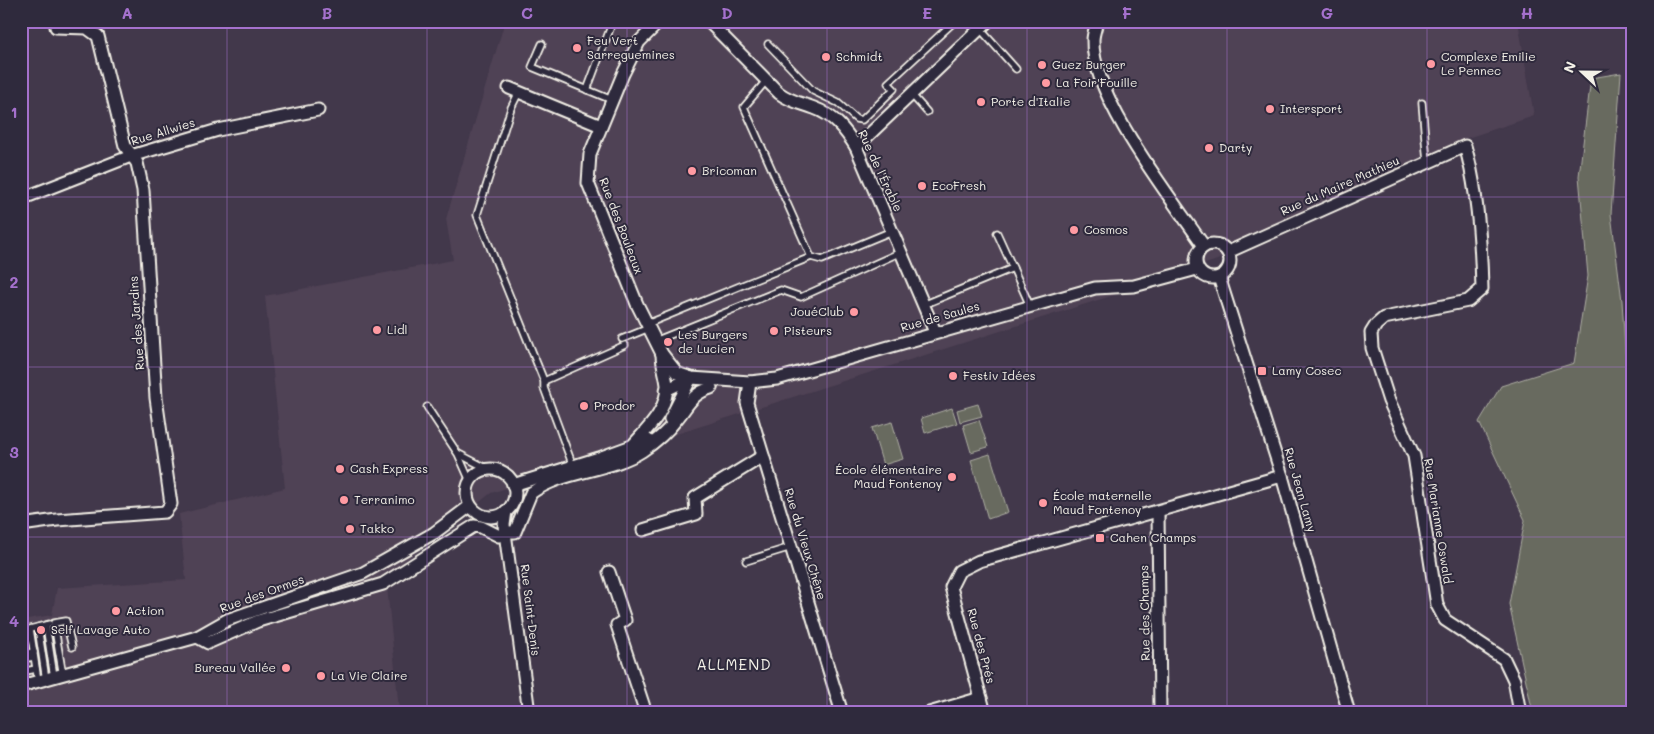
<svg xmlns="http://www.w3.org/2000/svg" width="1654" height="734" font-family="Mali,sans-serif">
<rect width="100%" height="100%" fill="#42384b"/>
<filter id="ink" filterUnits="userSpaceOnUse"><feTurbulence type="fractalNoise" baseFrequency=".02" numOctaves="2"/><feDisplacementMap in="SourceGraphic" scale="10" xChannelSelector="R" yChannelSelector="G"/><feConvolveMatrix kernelMatrix="1 2 1 2 8 2 1 2 1" color-interpolation-filters="sRGB"/></filter>
<g filter="url(#ink)">
<path fill="#504255" d="M505,21H1518L1534,116L1464,139L1217,260L1114,295L491,493L386,576L399,710L382,713H21V620L52,615L57,588L186,580L179,514L285,488L265,296L453,260L446,219Z"/>
<g fill="#676b5e" stroke="#aeaea3">
<path d="M1621,73L1611,214L1622,301L1629,413L1633,433V713H1533L1509,604L1525,520L1479,422L1501,386L1574,363L1588,276L1579,176L1591,78Z"/>
<path d="M978,404L982,416L960,422L957,410Z"/>
<path d="M952,408L957,423L925,433L921,418Z"/>
<path d="M979,420L988,447L971,452L963,425Z"/>
<path d="M892,422L903,459L883,465L872,428Z"/>
<path d="M990,454L1008,512L988,519L971,460Z"/>
</g>
<g fill="none" stroke-linecap="round" stroke-linejoin="round">
<g stroke="#f4f1e8" stroke-width="9">
<g id="lane">
<path d="M973,21L1016,69"/>
<path d="M542,44L532,67L612,100"/>
<path d="M768,44L813,91L838,103L856,119L862,120L894,89L888,83L955,21"/>
<path d="M766,81L744,107L811,257L822,260L892,231"/>
<path d="M587,90L613,21"/>
<path d="M519,92L511,108L477,215L544,381V388L573,466"/>
<path d="M911,94L927,112"/>
<path d="M1422,103L1427,162"/>
<path d="M997,233L1013,268"/>
<path d="M923,305L1013,268L1030,306"/>
<path d="M647,324L811,257"/>
<path d="M622,339L649,328"/>
<path d="M655,341L781,290L801,297L901,252"/>
<path d="M544,381L625,345"/>
<path d="M427,407L458,454L470,481"/>
<path d="M459,454L488,469"/>
<path d="M746,561L791,547"/>
<path d="M49,624L46,625L54,677"/>
<path d="M46,625L38,627L46,680"/>
<path d="M38,627L30,629L38,681"/>
<path d="M21,654L34,652"/>
<path d="M21,659L34,657"/>
<path d="M21,672L36,669"/>
<path d="M63,676L54,623L66,621L72,647"/>
</g>
</g>
<g stroke="#f4f1e8" stroke-width="15">
<g id="street">
<path d="M660,21L639,42L623,74L590,154L588,183L637,304L662,354L677,373L691,378L750,382L777,379L1095,288L1134,286L1197,269"/>
<path d="M708,21L779,93C791,102 801,103 814,108C834,115 846,131 856,147L935,332"/>
<path d="M1097,21C1096,27 1093,34 1093,40C1091,97 1171,198 1204,246"/>
<path d="M509,88L601,126"/>
<path d="M856,147L988,21"/>
<path d="M21,199L131,156L218,130L318,110"/>
<circle cx="1213" cy="261" r="17"/>
<path d="M1228,252L1465,146C1478,189 1481,244 1482,289L1468,301L1384,318L1376,325L1371,333L1372,348L1389,401L1414,456L1437,605L1445,620L1504,659L1514,680L1520,713"/>
<path d="M1219,277L1282,476L1349,713"/>
<path d="M750,382L747,403L842,713"/>
<path d="M666,390L691,378"/>
<path d="M670,419L691,378"/>
<path d="M633,445C649,427 667,411 667,385C666,375 662,365 662,354"/>
<circle cx="491" cy="493" r="24"/>
<path d="M513,485L599,458L648,440"/>
<path d="M506,511L504,525L529,713"/>
<path d="M1158,512L1160,713"/>
<path d="M21,525L57,520L165,512L171,504L156,398L143,190L137,163L125,146L98,36L87,28L56,27"/>
<path d="M643,530L696,514L695,498L763,456"/>
<path d="M609,572L625,620L617,625L646,713"/>
<path d="M197,637L208,643L258,621L383,584L474,526L481,527L499,536L505,532H515L531,493C563,470 609,472 642,451C654,443 667,432 676,420C688,406 692,393 711,388"/>
<path d="M21,686L197,637L227,620L363,573L434,533L470,506"/>
<path d="M929,713L981,698"/>
<path d="M985,713L951,587L959,571L979,561L1282,476"/>
</g>
</g>
<use href="#lane" stroke="#2f2a3d" stroke-width="5.5"/>
<use href="#street" stroke="#2f2a3d" stroke-width="11"/>
</g>
</g>
<path fill="none" stroke="#a571cd" stroke-width="1" stroke-opacity="0.55" d="M227,21V713M427,21V713M627,21V713M827,21V713M1027,21V713M1227,21V713M1427,21V713M21,197H1633M21,367H1633M21,537H1633"/>
<g fill="#ff9aa2" stroke="#2f2a3d" stroke-width="2">
<circle cx="577" cy="48" r="5"/>
<circle cx="826" cy="57" r="5"/>
<circle cx="1431" cy="64" r="5"/>
<circle cx="1042" cy="65" r="5"/>
<circle cx="1046" cy="83" r="5"/>
<circle cx="981" cy="102" r="5"/>
<circle cx="1270" cy="109" r="5"/>
<circle cx="1209" cy="148" r="5"/>
<circle cx="692" cy="171" r="5"/>
<circle cx="922" cy="186" r="5"/>
<circle cx="1074" cy="230" r="5"/>
<circle cx="854" cy="312" r="5"/>
<circle cx="377" cy="330" r="5"/>
<circle cx="774" cy="331" r="5"/>
<circle cx="668" cy="342" r="5"/>
<rect x="1257" y="366" width="10" height="10" rx="2.5"/>
<circle cx="953" cy="376" r="5"/>
<circle cx="584" cy="406" r="5"/>
<circle cx="340" cy="469" r="5"/>
<circle cx="952" cy="477" r="5"/>
<circle cx="344" cy="500" r="5"/>
<circle cx="1043" cy="503" r="5"/>
<circle cx="350" cy="529" r="5"/>
<rect x="1095" y="533" width="10" height="10" rx="2.5"/>
<circle cx="116" cy="611" r="5"/>
<circle cx="41" cy="630" r="5"/>
<circle cx="286" cy="668" r="5"/>
<circle cx="321" cy="676" r="5"/>
</g>
<g text-anchor="middle" stroke-width="4" stroke-linejoin="round" paint-order="stroke">
<g font-size="12" fill="#f4f1e8" stroke="#2f2a3d" text-anchor="start">
<text x="587" y="45">Feu Vert<tspan x="587" dy="14">Sarreguemines</tspan></text>
<text x="836" y="61">Schmidt</text>
<text x="1441" y="61">Complexe Emilie<tspan x="1441" dy="14">Le Pennec</tspan></text>
<text x="1052" y="69">Guez Burger</text>
<text x="1056" y="87">La Foir'Fouille</text>
<text x="991" y="106">Porte d'Italie</text>
<text x="1280" y="113">Intersport</text>
<text x="1219" y="152">Darty</text>
<text x="702" y="175">Bricoman</text>
<text x="932" y="190">EcoFresh</text>
<text x="1084" y="234">Cosmos</text>
<text x="844" y="316" text-anchor="end">JouéClub</text>
<text x="387" y="334">Lidl</text>
<text x="784" y="335">Pisteurs</text>
<text x="678" y="339">Les Burgers<tspan x="678" dy="14">de Lucien</tspan></text>
<text x="1272" y="375">Lamy Cosec</text>
<text x="963" y="380">Festiv Idées</text>
<text x="594" y="410">Prodor</text>
<text x="350" y="473">Cash Express</text>
<text x="942" y="474" text-anchor="end">École élémentaire<tspan x="942" dy="14">Maud Fontenoy</tspan></text>
<text x="1053" y="500">École maternelle<tspan x="1053" dy="14">Maud Fontenoy</tspan></text>
<text x="354" y="504">Terranimo</text>
<text x="360" y="533">Takko</text>
<text x="1110" y="542">Cahen Champs</text>
<text x="126" y="615">Action</text>
<text x="51" y="634">Self Lavage Auto</text>
<text x="276" y="672" text-anchor="end">Bureau Vallée</text>
<text x="331" y="680">La Vie Claire</text>
</g>
<g font-size="12" fill="#f4f1e8" stroke="#2f2a3d">
<text transform="translate(163 132) rotate(-17)" y="4">Rue Allwies</text>
<text transform="translate(880 171) rotate(65)" y="4">Rue de l'Érable</text>
<text transform="translate(1340 186) rotate(-24)" y="4">Rue du Maire Mathieu</text>
<text transform="translate(621 226) rotate(69)" y="4">Rue des Bouleaux</text>
<text transform="translate(940 317) rotate(-16)" y="4">Rue de Saules</text>
<text transform="translate(137 323) rotate(-94)" y="4">Rue des Jardins</text>
<text transform="translate(1300 490) rotate(74)" y="4">Rue Jean Lamy</text>
<text transform="translate(1438 521) rotate(81)" y="4">Rue Marianne Oswald</text>
<text transform="translate(805 544) rotate(73)" y="4">Rue du Vieux Chêne</text>
<text transform="translate(262 594) rotate(-20)" y="4">Rue des Ormes</text>
<text transform="translate(530 610) rotate(83)" y="4">Rue Saint-Denis</text>
<text transform="translate(1145 613) rotate(-91)" y="4">Rue des Champs</text>
<text transform="translate(981 646) rotate(75)" y="4">Rue des Prés</text>
</g>
<g font-size="15" letter-spacing="1" fill="#f4f1e8" stroke="#2f2a3d">
<text x="734" y="670">ALLMEND</text>
</g>
</g>
<rect width="1654" height="734" fill="none" stroke="#2f2a3d" stroke-width="55"/>
<g transform="translate(1582 72) rotate(292)" stroke="#2f2a3d" stroke-width="4" paint-order="stroke">
<path d="M0-4L9 19L0 12L-9 19Z" fill="#f4f1e8"/>
<text y="-8" font-size="14" font-weight="bold" text-anchor="middle" fill="#f4f1e8">N</text>
</g>
<rect x="28" y="28" width="1598" height="678" fill="none" stroke="#a571cd" stroke-width="2"/>
<g font-size="16" text-anchor="middle" font-weight="bold" fill="#a571cd">
<text x="127" y="19">A</text>
<text x="327" y="19">B</text>
<text x="527" y="19">C</text>
<text x="727" y="19">D</text>
<text x="927" y="19">E</text>
<text x="1127" y="19">F</text>
<text x="1327" y="19">G</text>
<text x="1527" y="19">H</text>
<text x="14" y="118">1</text>
<text x="14" y="288">2</text>
<text x="14" y="458">3</text>
<text x="14" y="627">4</text>
</g>
</svg>
